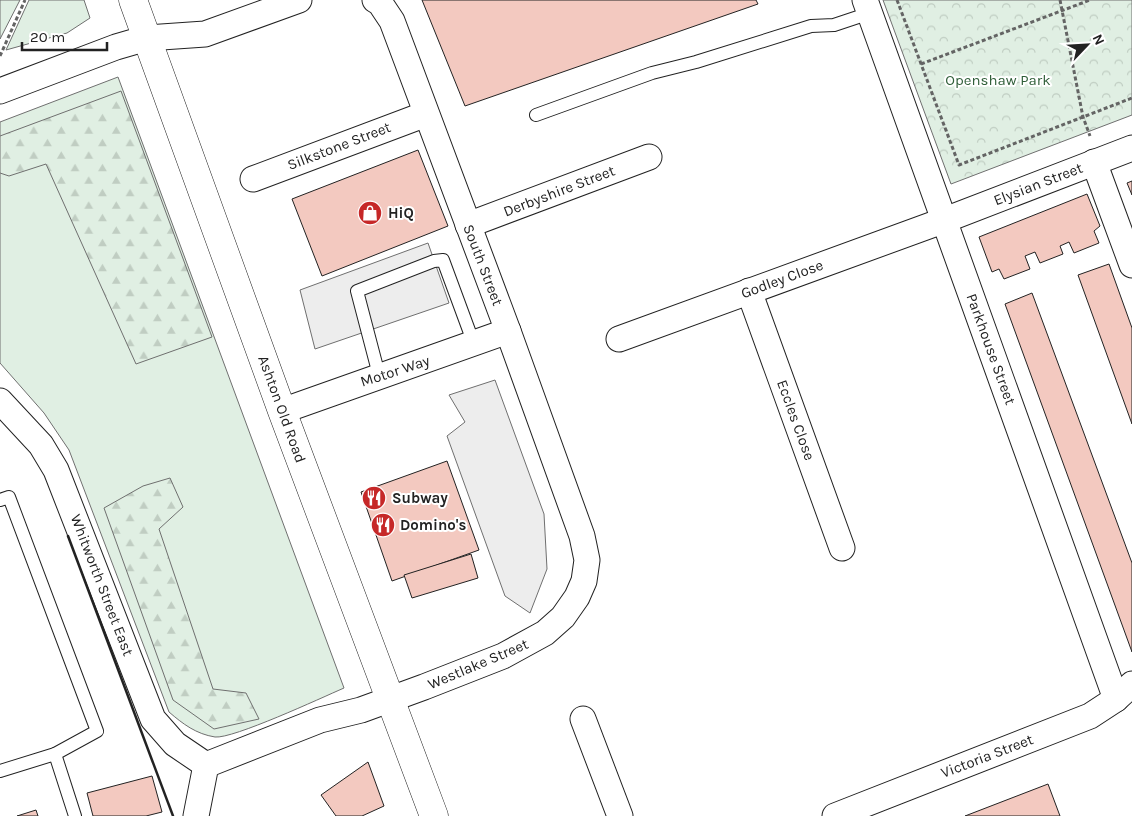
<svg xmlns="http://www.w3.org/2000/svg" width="1132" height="816" font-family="Karla,sans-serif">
<defs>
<pattern id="forest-firs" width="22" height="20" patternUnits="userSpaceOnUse" patternTransform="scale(1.25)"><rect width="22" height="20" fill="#e0efe3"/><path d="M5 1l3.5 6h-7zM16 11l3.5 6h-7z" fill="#c0cdc2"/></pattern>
<pattern id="park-crowns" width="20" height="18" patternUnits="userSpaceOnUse" patternTransform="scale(1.25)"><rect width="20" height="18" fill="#e0efe3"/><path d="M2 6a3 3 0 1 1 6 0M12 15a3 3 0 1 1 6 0" fill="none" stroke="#c0cdc2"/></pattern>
</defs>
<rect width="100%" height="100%" fill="#fff"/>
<g fill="#e0efe3" stroke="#6f6f6f">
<path d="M0,0H20L0,39Z"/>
<path d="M29,0H84L90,18L67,33L6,50Z"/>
<path d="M118,77L344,688C321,698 233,739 215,737C196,734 183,724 169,712L69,450L44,413L0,363V122Z"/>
</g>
<g fill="url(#forest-firs)" stroke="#6f6f6f">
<path d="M121,91L212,337L136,364L46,164L9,176L0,173V136Z"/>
<path d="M170,478L183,507L159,529L213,689L246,693L259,719L214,729L173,700L104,508L143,486Z"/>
</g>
<path fill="url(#park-crowns)" stroke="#6f6f6f" d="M883,0H1132V115L951,184Z"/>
<g fill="#ededed" stroke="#6f6f6f">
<path d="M428,243L449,303L315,349L300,290Z"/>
<path d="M495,380L544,514L547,569L530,613L505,596L447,436L465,422L449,395Z"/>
</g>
<g fill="#f3c9c0" stroke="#222">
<path d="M422,0H756L758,4L465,106Z"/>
<path d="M418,150L448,226L322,276L292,199Z"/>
<path d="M1132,181V195L1127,183Z"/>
<path d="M1087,194L1100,226L1094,231L1099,243L1074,253L1069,242L1060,246L1063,254L1040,263L1035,252L1025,256L1030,269L1004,279L999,269L992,272L979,237Z"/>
<path d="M1109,264L1132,328V424L1078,275Z"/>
<path d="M1032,293L1132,563V652L1005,304Z"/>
<path d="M447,461L479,550L392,581L361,492Z"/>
<path d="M471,554L478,578L412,598L404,575Z"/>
<path d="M368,762L384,806L362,816H336L321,795Z"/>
<path d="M152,776L162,812L146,816H93L87,793Z"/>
<path d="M1048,784L1060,816H965Z"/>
<path d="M36,810L38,816H17Z"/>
</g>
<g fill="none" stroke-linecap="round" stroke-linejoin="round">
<g stroke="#222" stroke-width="14">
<g id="service">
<path d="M536,115L652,73L696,62L811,26L834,25L870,13"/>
<path d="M379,375L357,291L434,261L443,260L474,344"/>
<path d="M0,500L9,497L97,731L55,754L0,771"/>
<path d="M55,754L75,816"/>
</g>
</g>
<g stroke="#222" stroke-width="27">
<g id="minor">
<path d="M865,0L1116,699"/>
<path d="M0,91L116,47L147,38L205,34L299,0"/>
<path d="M1094,162L1132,265"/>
<path d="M253,179L426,114"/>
<path d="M468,225L649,157"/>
<path d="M749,291L842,548"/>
<path d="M619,339L945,220L1132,148"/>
<path d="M0,401L41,445L56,470L153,719L175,744L206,765"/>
<path d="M282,411L508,331"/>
<path d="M583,719L620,816"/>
<path d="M196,816L206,765L320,720L361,710L424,687L503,656L545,633L563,617L577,597L584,581L587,560L582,536L508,331L392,21L380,3L375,0"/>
<path d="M835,816L1090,716L1116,699L1132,684"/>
</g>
</g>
<g stroke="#222" stroke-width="29">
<path id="trunk" d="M133,0L282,411L434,816"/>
</g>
<g stroke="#646464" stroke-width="3" stroke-dasharray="4 2.5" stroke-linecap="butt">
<path d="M897,0L959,165L1132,98"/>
<path d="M1060,0L1083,117L1090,136"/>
<path d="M0,56L25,0"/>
<path d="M921,64L1090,0"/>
</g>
<use href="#service" stroke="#fff" stroke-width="12"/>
<use href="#minor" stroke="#fff" stroke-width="25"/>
<use href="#trunk" stroke="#fff" stroke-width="28"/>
<path stroke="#222" stroke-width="2.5" d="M68,536L173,816"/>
</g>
<defs>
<g id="shop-disc" transform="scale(1.25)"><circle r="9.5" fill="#c62828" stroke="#fff"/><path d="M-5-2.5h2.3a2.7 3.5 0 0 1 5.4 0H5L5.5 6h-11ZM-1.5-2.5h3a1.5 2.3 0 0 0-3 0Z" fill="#fff"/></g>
<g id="restaurant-disc" transform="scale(1.25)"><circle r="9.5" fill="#c62828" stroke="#fff"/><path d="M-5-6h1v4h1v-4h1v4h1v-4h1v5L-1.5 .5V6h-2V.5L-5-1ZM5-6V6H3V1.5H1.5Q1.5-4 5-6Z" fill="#fff"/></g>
</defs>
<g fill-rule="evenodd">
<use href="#shop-disc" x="370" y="213"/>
<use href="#restaurant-disc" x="374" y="498"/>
<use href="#restaurant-disc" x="383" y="525"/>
</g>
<g text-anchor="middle" stroke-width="4" stroke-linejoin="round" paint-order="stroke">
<g font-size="15" fill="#2f5e38" stroke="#fff">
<text x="998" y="85">Openshaw Park</text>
</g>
<g font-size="15" fill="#222" stroke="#fff">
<text transform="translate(339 146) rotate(-21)" y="5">Silkstone Street</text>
<text transform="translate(1038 184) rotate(-21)" y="5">Elysian Street</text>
<text transform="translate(559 191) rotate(-21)" y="5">Derbyshire Street</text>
<text transform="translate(483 265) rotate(69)" y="5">South Street</text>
<text transform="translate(782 279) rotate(-20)" y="5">Godley Close</text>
<text transform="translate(991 349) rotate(70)" y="5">Parkhouse Street</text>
<text transform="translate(395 371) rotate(-18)" y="5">Motor Way</text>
<text transform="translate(282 409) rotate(70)" y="5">Ashton Old Road</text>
<text transform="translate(796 420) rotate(70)" y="5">Eccles Close</text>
<text transform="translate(102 585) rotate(69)" y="5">Whitworth Street East</text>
<text transform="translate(478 664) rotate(-23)" y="5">Westlake Street</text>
<text transform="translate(987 756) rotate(-21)" y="5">Victoria Street</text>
</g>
<g font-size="15" font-weight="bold" fill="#222" stroke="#fff" text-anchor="start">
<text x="388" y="218">HiQ</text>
<text x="392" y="503">Subway</text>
<text x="400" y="530">Domino's</text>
</g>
</g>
<g transform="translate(1087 45) rotate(65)" stroke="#ffffff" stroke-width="4" paint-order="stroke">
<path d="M0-4L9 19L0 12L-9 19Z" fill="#222222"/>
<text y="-8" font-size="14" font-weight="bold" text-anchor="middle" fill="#222222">N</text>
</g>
<path d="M22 42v8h85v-8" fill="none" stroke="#222222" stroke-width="2.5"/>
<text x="30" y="42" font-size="15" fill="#222222" stroke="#ffffff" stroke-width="4" paint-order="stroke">20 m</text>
</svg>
